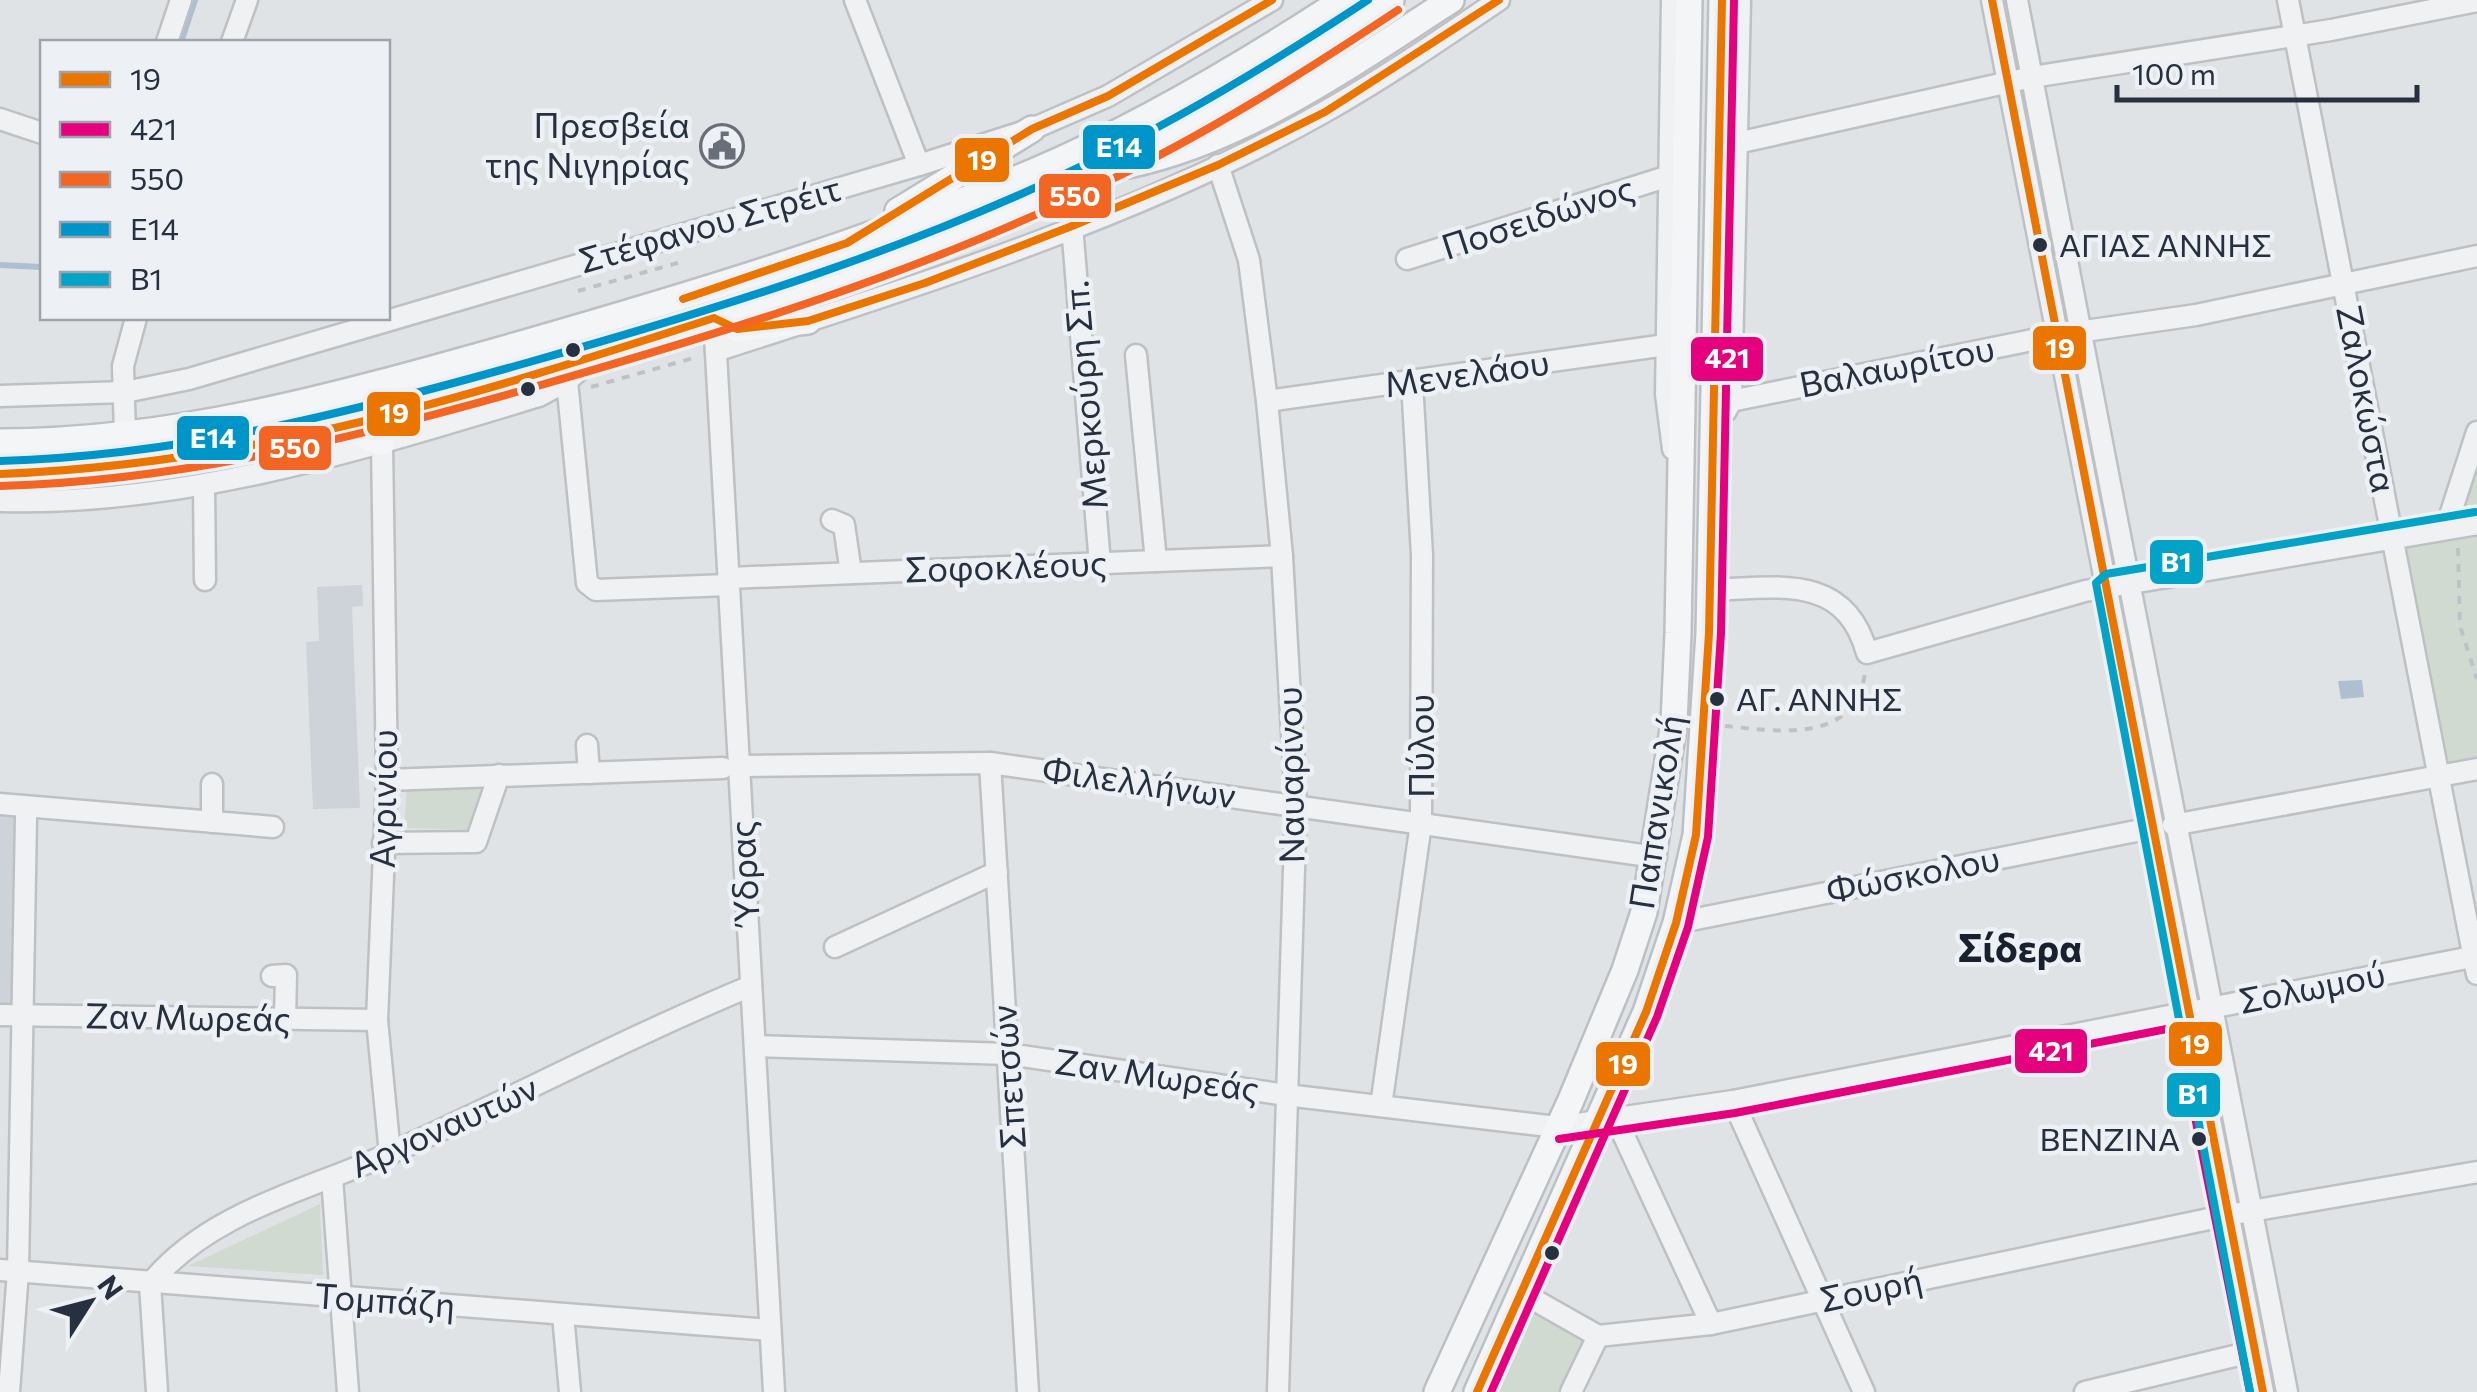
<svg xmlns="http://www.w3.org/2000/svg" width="2477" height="1392" font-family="Commissioner,sans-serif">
<rect width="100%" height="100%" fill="#e0e3e6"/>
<g fill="#ced2d9">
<path d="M362,585L363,606L352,607L360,808L313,809L306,642L319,641L317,587Z"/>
<path d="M0,811H19L18,1007L0,1006Z"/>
</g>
<g fill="#d1dad1">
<path d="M2477,460V514L2459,517Z"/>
<path d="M2477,532V769L2438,773L2403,542Z"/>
<path d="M494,778L478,830L404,828L407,783Z"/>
<path d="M320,1204L323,1275L188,1266Z"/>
<path d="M1527,1306L1590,1335L1564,1392H1488Z"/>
</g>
<path fill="#aebfd1" d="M2362,680L2364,697L2341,699L2338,681Z"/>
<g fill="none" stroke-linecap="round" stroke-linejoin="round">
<g stroke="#aebfd1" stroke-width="6">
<path d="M181,42L195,0"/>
<path d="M0,265L42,267"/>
</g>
<g stroke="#bec1c4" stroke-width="25">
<g id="minor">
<path d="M855,0L919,165"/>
<path d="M1672,0L1666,394L1673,449"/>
<path d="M1992,0L2263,1392"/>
<path d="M2017,0C2107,464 2193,929 2287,1392"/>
<path d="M2288,0L2477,974"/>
<path d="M167,42L181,0"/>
<path d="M232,42L247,0"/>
<path d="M0,119L42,133"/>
<path d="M1737,143L2032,77L2331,30L2477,1"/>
<path d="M1218,165L1249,260L1267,401L1282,556L1296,804L1278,1392"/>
<path d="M1072,226L1100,564"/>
<path d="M1407,259L1669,176"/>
<path d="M714,318L774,1392"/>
<path d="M716,351C919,285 1141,216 1326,111C1386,77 1443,38 1499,0"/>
<path d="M1136,355L1156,561"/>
<path d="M567,381L587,583L596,590L729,585"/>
<path d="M0,396L125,392L189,379L919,165L1032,129L1108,96L1272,0"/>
<path d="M1267,401L1666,345"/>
<path d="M1731,401L2057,335L2196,315L2477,256"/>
<path d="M1726,411L1731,401L1740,0"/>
<path d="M125,436L123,366L136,318"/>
<path d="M382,443L387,780L377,1020L390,1154"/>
<path d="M204,486L205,580"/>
<path d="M0,501C186,506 363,449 539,396L567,381L593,358"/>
<path d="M832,520L844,525L851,573"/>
<path d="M2446,528L2477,432"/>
<path d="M729,578L1282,556"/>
<path d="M1710,590C1776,588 1845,572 1867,653L2085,591L2477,524"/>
<path d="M587,745L589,773"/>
<path d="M990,763L1028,1392"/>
<path d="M739,766L990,763L1656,857"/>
<path d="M387,780L723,768"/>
<path d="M212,784V822"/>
<path d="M0,804L273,827"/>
<path d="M2173,825L2477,769"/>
<path d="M383,843L476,842L499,775"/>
<path d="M1676,923L2151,828"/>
<path d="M835,947L997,872"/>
<path d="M272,976L286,975L285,1019"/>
<path d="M0,1015L377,1020"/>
<path d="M755,1046L1008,1054L1286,1095L1557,1127L1733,1101L2477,956"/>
<path d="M1733,1101L1864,1392"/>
<path d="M1381,1106L1421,823L1422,555L1412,382"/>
<path d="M1617,1121L1711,1324"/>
<path d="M332,1178L348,1392"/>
<path d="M0,1270L770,1330"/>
<path d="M150,1284C209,1211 310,1190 393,1152C513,1098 630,1036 751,986"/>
<path d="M150,1284L157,1392"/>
<path d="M1522,1293L1598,1336L1711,1324L2228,1215L2477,1172"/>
<path d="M563,1315L570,1392"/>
<path d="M9,1392L18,1271L26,817"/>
<path d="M1571,1392L1598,1336"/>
<path d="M2085,1392L2255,1351"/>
</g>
</g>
<g stroke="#bcc0c4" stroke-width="30">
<g id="major">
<path d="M1128,165C1246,140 1350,65 1451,0"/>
<path d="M898,211L1032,129"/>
<path d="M714,318L737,329L808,321"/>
<path d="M345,427L382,443"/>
<path d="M0,442C179,442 347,393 518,345C692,295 865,243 1033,172C1141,126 1245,64 1343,0"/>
<path d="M0,474C169,474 326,432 488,387C695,329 905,267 1099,172C1200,122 1297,62 1391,0"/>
<path d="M1437,1392L1571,1100L1625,970L1644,912L1674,723L1678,633L1689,0"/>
<path d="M1477,1392L1646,1012L1676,923L1696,835L1709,633L1722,0"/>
</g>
</g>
<g stroke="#bfc1c6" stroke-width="4" stroke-dasharray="8 8" stroke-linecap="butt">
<path d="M578,291L681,262"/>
<path d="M591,387L697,357"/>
<path d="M2458,548L2460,626L2477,679"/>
<path d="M1725,726C1777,731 1855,745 1865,673"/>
</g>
<use href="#minor" stroke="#f0f1f2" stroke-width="20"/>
<use href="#major" stroke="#f4f5f6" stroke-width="25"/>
<g stroke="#edf1f5" stroke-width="15">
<g id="bus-1">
<path d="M1992,0L2263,1392"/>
<path d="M683,299L847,243L1032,129L1108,96L1272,0"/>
<path d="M0,474C257,464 472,396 714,318L737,329L808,321L925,283L1072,226L1218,165L1325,112L1499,0"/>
<path d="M1477,1392L1646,1012L1676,923L1696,835L1709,633L1722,0"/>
</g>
</g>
<g stroke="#edf1f5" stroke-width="15">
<g id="bus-2">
<path d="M1559,1139L1735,1113L2177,1027L2250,1392"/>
<path d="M1491,1392L1657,1017L1688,927L1708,837L1721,633L1734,0"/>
</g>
</g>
<g stroke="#edf1f5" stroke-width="15">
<path id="bus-3" d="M0,486C182,481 354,438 527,389C724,333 920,273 1104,183C1207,134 1303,73 1398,10"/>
</g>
<g stroke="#edf1f5" stroke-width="15">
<path id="bus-4" d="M0,461C181,456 352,412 526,363C719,309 913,249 1094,160C1189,114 1280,58 1368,0"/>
</g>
<g stroke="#edf1f5" stroke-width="15">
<path id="bus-5" d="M2250,1392L2096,583L2106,574L2475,512"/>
</g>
<use href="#bus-1" stroke="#ea7600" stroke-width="8"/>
<use href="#bus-2" stroke="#e5007d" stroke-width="8"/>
<use href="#bus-3" stroke="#f26522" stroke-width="8"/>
<use href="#bus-4" stroke="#0095c8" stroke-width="8"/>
<use href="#bus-5" stroke="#02a3c7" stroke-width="8"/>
</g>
<defs>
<g id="civic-ring" transform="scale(2.25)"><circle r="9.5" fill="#edf1f5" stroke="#686f79" stroke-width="1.5"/><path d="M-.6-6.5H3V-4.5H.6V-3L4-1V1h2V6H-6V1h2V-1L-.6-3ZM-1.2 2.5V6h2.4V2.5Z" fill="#686f79"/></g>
</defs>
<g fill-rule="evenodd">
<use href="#civic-ring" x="722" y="146"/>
</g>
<g fill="#27303f" stroke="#edf1f5" stroke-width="4">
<circle cx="2040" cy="245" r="9"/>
<circle cx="573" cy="350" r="9"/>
<circle cx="528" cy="389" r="9"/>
<circle cx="1717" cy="699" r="9"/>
<circle cx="2199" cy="1139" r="9"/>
<circle cx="1552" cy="1253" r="9"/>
</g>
<g text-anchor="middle" stroke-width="9" stroke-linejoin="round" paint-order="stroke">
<g font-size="32" fill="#27303f" stroke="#edf1f5" text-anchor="start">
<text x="2059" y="257">ΑΓΙΑΣ ΑΝΝΗΣ</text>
<text x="1736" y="711">ΑΓ. ΑΝΝΗΣ</text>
<text x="2180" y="1151" text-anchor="end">ΒΕΝΖΙΝΑ</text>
</g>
<g font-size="35" fill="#27303f" stroke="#edf1f5" text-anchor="end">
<text x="690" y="138">Πρεσβεία<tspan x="690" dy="40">της Νιγηρίας</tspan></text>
</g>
<g font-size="35" fill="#27303f" stroke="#edf1f5">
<text transform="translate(1538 218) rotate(-18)" y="12">Ποσειδώνος</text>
<text transform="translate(710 225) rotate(-16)" y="12">Στέφανου Στρέιτ</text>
<text transform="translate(1897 367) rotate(-11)" y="12">Βαλαωρίτου</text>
<text transform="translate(1467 374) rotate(-8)" y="12">Μενελάου</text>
<text transform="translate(1086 395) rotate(-95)" y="12">Μερκούρη Σπ.</text>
<text transform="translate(2366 399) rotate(79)" y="12">Ζαλοκώστα</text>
<text transform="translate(1006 567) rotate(-2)" y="12">Σοφοκλέους</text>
<text transform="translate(1422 746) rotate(-90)" y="12">Πύλου</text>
<text transform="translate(1291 775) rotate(-91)" y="12">Ναυαρίνου</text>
<text transform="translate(1139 783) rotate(8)" y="12">Φιλελλήνων</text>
<text transform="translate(384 799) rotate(-89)" y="12">Αγρινίου</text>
<text transform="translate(1657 812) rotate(-81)" y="12">Παπανικολή</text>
<text transform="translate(745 872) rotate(-93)" y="12">Ύδρας</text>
<text transform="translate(1913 875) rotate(-11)" y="12">Φώσκολου</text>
<text transform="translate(2312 988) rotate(-11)" y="12">Σολωμού</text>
<text transform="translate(188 1018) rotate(1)" y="12">Ζαν Μωρεάς</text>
<text transform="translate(1157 1076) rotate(8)" y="12">Ζαν Μωρεάς</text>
<text transform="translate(1009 1077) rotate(-94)" y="12">Σπετσών</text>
<text transform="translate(444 1127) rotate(-24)" y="12">Αργοναυτών</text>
<text transform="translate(1871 1290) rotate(-12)" y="12">Σουρή</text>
<text transform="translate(385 1301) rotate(4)" y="12">Τομπάζη</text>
</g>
<g font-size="38" font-weight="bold" fill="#19212f" stroke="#edf1f5">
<text x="2020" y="962">Σίδερα</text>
</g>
</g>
<g stroke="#edf1f5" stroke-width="4">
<rect x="1081" y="123" width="76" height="48" rx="10" fill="#0095c8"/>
<rect x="953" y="136" width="58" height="48" rx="10" fill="#ea7600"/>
<rect x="1037" y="172" width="76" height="48" rx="10" fill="#f26522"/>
<rect x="2031" y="324" width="57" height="48" rx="10" fill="#ea7600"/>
<rect x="1689" y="335" width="76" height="48" rx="10" fill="#e5007d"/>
<rect x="365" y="390" width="57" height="48" rx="10" fill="#ea7600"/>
<rect x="175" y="414" width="76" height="48" rx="10" fill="#0095c8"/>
<rect x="257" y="424" width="76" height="48" rx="10" fill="#f26522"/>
<rect x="2148" y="538" width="57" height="48" rx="10" fill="#02a3c7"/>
<rect x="2167" y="1020" width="57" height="48" rx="10" fill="#ea7600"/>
<rect x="2013" y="1027" width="76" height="48" rx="10" fill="#e5007d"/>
<rect x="1594" y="1040" width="58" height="48" rx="10" fill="#ea7600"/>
<rect x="2165" y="1071" width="57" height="48" rx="10" fill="#02a3c7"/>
</g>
<g font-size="28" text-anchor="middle" font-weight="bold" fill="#fff">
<text x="1119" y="157">Ε14</text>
<text x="982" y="170">19</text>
<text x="1075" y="206">550</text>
<text x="2060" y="358">19</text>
<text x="1727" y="368">421</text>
<text x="394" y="423">19</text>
<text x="213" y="448">Ε14</text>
<text x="295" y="458">550</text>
<text x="2176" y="572">Β1</text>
<text x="2195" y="1054">19</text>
<text x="2051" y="1061">421</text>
<text x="1623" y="1074">19</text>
<text x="2193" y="1104">Β1</text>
</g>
<rect x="40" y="40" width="350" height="280" fill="#edf1f5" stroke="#9ea4ac" stroke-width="2.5"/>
<rect x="60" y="72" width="50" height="15" fill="#ea7600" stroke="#9ea4ac" stroke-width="2.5"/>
<text x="130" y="90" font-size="30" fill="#27303f">19</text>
<rect x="60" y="122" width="50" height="15" fill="#e5007d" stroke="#9ea4ac" stroke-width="2.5"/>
<text x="130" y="140" font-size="30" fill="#27303f">421</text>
<rect x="60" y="172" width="50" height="15" fill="#f26522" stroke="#9ea4ac" stroke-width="2.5"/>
<text x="130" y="190" font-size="30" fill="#27303f">550</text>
<rect x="60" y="222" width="50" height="15" fill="#0095c8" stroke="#9ea4ac" stroke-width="2.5"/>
<text x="130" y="240" font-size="30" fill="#27303f">Ε14</text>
<rect x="60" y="272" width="50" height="15" fill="#02a3c7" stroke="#9ea4ac" stroke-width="2.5"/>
<text x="130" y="290" font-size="30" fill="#27303f">Β1</text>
<g transform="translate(90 1302) rotate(54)" stroke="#edf1f5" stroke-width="8" paint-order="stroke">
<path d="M0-8L18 38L0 25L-18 38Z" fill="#27303f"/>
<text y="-15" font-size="28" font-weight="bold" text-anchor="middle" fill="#27303f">N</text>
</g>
<path d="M2117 85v15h300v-15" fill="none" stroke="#27303f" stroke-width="5"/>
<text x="2132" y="85" font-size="30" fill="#27303f" stroke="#edf1f5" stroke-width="8" paint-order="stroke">100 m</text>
</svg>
